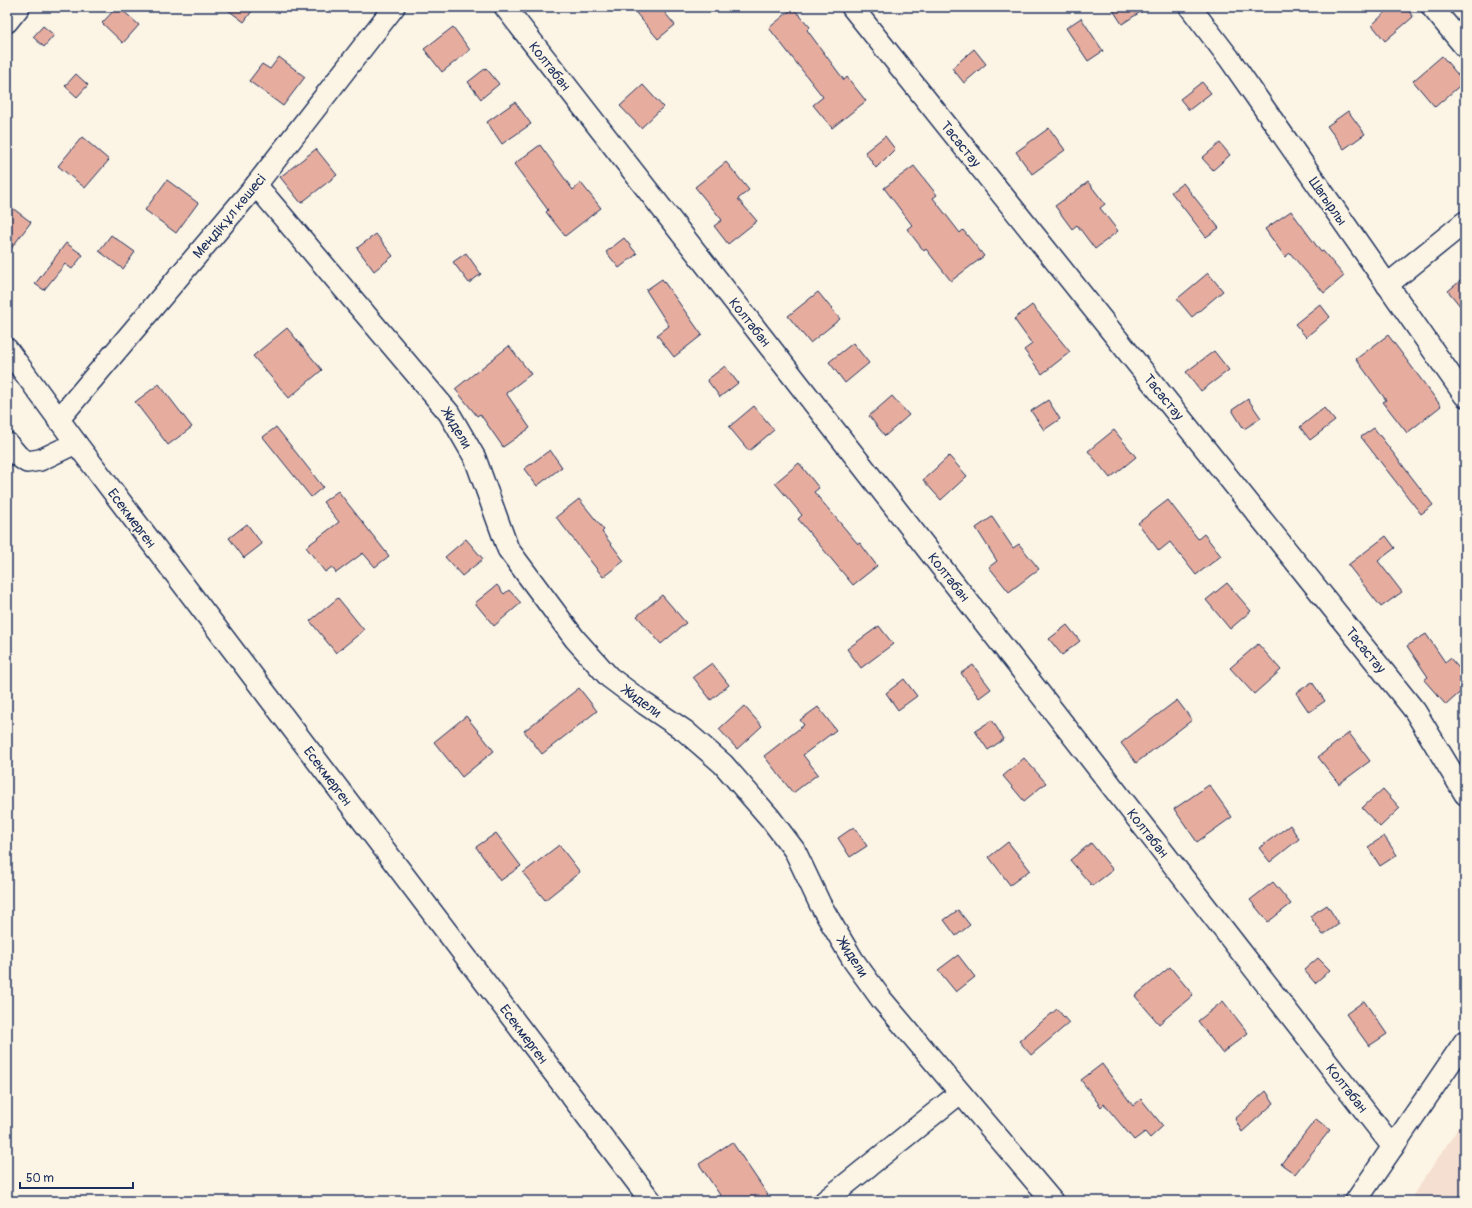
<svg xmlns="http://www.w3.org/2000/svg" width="1472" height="1208" font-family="Pangolin,sans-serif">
<rect width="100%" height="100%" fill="#fcf5e5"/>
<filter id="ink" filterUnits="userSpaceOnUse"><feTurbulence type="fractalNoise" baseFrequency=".025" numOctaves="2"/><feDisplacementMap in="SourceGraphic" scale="8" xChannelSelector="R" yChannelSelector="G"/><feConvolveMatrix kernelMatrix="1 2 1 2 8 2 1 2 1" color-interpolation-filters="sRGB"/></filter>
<g filter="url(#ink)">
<path fill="#f5dfd0" d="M1465,1118V1201H1409Z"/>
<g fill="#e6ad9f" stroke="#1b2f5e">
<path d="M117,7H119L139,25L123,43L102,23Z"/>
<path d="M224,7H255L244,22Z"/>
<path d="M631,7H660L675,25L658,39Z"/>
<path d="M1111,7H1148L1122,24Z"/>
<path d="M1391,7H1406L1413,17L1385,41L1372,25Z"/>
<path d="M793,8L810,27L807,30L844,80L847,77L866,101L832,128L813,105L823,97L769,28Z"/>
<path d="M1081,18L1103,51L1088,61L1066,28Z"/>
<path d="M43,26L54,35L44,47L33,37Z"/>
<path d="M453,27L470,50L442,72L424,49Z"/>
<path d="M974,49L986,64L964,83L952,68Z"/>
<path d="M1442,56L1464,82L1435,107L1413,81Z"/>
<path d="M279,57L305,77L283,106L249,81L262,64L270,69Z"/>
<path d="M486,68L499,84L481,99L468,82Z"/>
<path d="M76,74L88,85L77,97L65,86Z"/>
<path d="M1202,82L1211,93L1189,110L1180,99Z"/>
<path d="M643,85L663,107L641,128L620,106Z"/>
<path d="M515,102L531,124L502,144L487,122Z"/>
<path d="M1348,111L1365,134L1344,149L1327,126Z"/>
<path d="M1049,128L1065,150L1032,174L1016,152Z"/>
<path d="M885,136L895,149L876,168L865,152Z"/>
<path d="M82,137L109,160L85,188L58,166Z"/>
<path d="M1220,143L1230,155L1213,170L1202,158Z"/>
<path d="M540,145L573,190L581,183L601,208L565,236L546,212L548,210L514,164Z"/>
<path d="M316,149L337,175L301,203L280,177Z"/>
<path d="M726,162L749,190L738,199L757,221L728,244L714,226L722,220L695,187Z"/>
<path d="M914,166L937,195L933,198L960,233L963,230L984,256L951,281L926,249L924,251L907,229L912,225L884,188Z"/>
<path d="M167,180L198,203L176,233L145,210Z"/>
<path d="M1088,182L1105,204L1100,208L1118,231L1095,249L1077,225L1072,229L1055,206Z"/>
<path d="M1183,183L1219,228L1206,237L1171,192Z"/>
<path d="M7,204L31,222L7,254Z"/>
<path d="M1291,211L1321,252L1323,251L1344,276L1324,293L1290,253L1285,257L1265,229Z"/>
<path d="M376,234L393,256L374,271L357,248Z"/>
<path d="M111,235L135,252L123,269L99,251Z"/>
<path d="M624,238L637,254L619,268L606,252Z"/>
<path d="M66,243L83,255L72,269L65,264L44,290L35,284Z"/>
<path d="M466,253L481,274L469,283L453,262Z"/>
<path d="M1208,273L1223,291L1192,317L1177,299Z"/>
<path d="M1465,277V312L1448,291Z"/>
<path d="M662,279L702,335L674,357L657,335L669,326L646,290Z"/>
<path d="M818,292L840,319L810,343L788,316Z"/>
<path d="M1320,304L1330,317L1306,337L1295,324Z"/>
<path d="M1032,305L1070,352L1042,374L1024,350L1032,344L1014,319Z"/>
<path d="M287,328L322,370L289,398L253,356Z"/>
<path d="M1388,335L1441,406L1407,433L1383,402L1386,400L1356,359Z"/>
<path d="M853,343L869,363L845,383L829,362Z"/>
<path d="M509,346L531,374L506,393L530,428L503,447L480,414L477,416L455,389Z"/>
<path d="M1214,351L1229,370L1201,391L1186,372Z"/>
<path d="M725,366L738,383L720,397L707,380Z"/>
<path d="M159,384L192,427L168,445L135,402Z"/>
<path d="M892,396L909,415L885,436L869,416Z"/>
<path d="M1248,399L1261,418L1244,429L1232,410Z"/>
<path d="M1048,400L1060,419L1044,430L1031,411Z"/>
<path d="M754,406L774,430L749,451L729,427Z"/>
<path d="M1324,408L1335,421L1310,440L1300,427Z"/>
<path d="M276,427L323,487L311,497L263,437Z"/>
<path d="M1374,428L1433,505L1421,514L1361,437Z"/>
<path d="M1114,430L1136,457L1110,478L1088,451Z"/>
<path d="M550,450L562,467L537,486L524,469Z"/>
<path d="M949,456L967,476L941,500L923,480Z"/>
<path d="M799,463L819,488L814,492L858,544L860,543L877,566L853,585L798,519L802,515L775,483Z"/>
<path d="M338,491L389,556L375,567L363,553L336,573L332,567L325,572L306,547L339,522L323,502Z"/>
<path d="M579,499L604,530L602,532L624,561L603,577L556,517Z"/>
<path d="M1168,500L1198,539L1204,534L1221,556L1196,575L1170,542L1159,551L1138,523Z"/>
<path d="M992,517L1013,548L1019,544L1039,569L1009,592L989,567L997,561L976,528Z"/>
<path d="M247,524L262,544L244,558L229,538Z"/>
<path d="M1386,536L1395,548L1378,561L1402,592L1381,607L1348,565Z"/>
<path d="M466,539L483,559L462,576L445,557Z"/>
<path d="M1227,583L1251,611L1230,629L1206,600Z"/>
<path d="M497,585L504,594L509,590L521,603L494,626L475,603Z"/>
<path d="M662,595L686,623L661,644L637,616Z"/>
<path d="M338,598L364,630L336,653L310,621Z"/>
<path d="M1067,625L1080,641L1062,655L1049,639Z"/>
<path d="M879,626L893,644L861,668L847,649Z"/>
<path d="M1426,634L1445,662L1450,658L1465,675V688L1446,705L1424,680L1428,677L1407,646Z"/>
<path d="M1258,644L1281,670L1254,694L1230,668Z"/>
<path d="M712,663L729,685L711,700L693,677Z"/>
<path d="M973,665L991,689L979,698L961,673Z"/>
<path d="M904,679L917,696L898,710L886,693Z"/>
<path d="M1312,682L1325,701L1309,712L1296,693Z"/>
<path d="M579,688L597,711L542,754L524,731Z"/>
<path d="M1177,700L1192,720L1136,763L1121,743Z"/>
<path d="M744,706L762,726L737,749L719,729Z"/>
<path d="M818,707L836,730L803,755L818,774L793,793L764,756L804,725L800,720Z"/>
<path d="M466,716L494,751L462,777L434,742Z"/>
<path d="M992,720L1004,739L988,750L975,731Z"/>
<path d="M1349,733L1370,761L1339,784L1318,757Z"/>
<path d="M1024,758L1046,783L1024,801L1003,776Z"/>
<path d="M1209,785L1232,817L1197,842L1174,809Z"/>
<path d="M1383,789L1400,808L1380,827L1362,808Z"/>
<path d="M1290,825L1299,839L1270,862L1259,848Z"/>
<path d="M854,827L867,846L850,857L838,838Z"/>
<path d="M496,833L521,866L500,881L476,847Z"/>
<path d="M1384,836L1397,855L1380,866L1368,847Z"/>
<path d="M1008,842L1030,870L1010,885L989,857Z"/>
<path d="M1091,843L1113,870L1092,886L1070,860Z"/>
<path d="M559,845L580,872L545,900L523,873Z"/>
<path d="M1273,882L1291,904L1268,922L1250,900Z"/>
<path d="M1327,905L1339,924L1323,935L1310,916Z"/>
<path d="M958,910L970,925L956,936L944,920Z"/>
<path d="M958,955L975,977L956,992L938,970Z"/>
<path d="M1318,958L1330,970L1315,983L1304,970Z"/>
<path d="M1170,967L1193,995L1159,1024L1135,996Z"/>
<path d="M1223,1001L1248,1033L1222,1053L1198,1021Z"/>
<path d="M1364,1001L1387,1034L1369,1046L1346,1014Z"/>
<path d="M1057,1009L1069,1023L1031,1055L1019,1041Z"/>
<path d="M1102,1064L1133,1106L1141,1099L1163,1126L1150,1138L1145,1132L1134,1140L1104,1104L1101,1107L1081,1080Z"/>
<path d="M1266,1091L1274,1103L1242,1132L1235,1119Z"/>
<path d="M1316,1119L1330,1130L1295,1174L1281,1164Z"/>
<path d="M732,1142L772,1201H724L699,1164Z"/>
</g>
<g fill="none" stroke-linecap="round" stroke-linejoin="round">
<g stroke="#1b2f5e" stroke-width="24">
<g id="minor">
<path d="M505,7L1393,1147"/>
<path d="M852,7L1415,711L1465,794"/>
<path d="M1190,7L1229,58L1465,396"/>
<path d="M1432,7L1465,47"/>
<path d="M7,22L19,7"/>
<path d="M256,185L449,413L475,458L508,549L575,639L609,677L645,704L685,731L723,764L770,818L795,851L820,904L853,960L882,1000L1052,1201"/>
<path d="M1387,285L1465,222"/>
<path d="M7,349L76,443L651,1201"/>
<path d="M58,420L256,185L394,7"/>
<path d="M7,443L18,456L27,462L40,460L76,443"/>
<path d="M825,1201L960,1093"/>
<path d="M1356,1201L1465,1041"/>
</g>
</g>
<use href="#minor" stroke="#fcf5e5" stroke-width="21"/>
</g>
</g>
<g text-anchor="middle" stroke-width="3.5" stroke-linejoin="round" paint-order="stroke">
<g font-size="14" fill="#1b2f5e" stroke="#fcf5e5">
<text transform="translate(550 66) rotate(52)" y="5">Колтабан</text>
<text transform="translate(961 144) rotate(51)" y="5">Тасастау</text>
<text transform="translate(1328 201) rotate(55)" y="5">Шагырлы</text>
<text transform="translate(229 216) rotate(-50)" y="5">Меңдіқұл көшесі</text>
<text transform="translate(750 322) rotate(52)" y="5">Колтабан</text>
<text transform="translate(1164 397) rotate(51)" y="5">Тасастау</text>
<text transform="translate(457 428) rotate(59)" y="5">Жидели</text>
<text transform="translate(132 518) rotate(53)" y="5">Eсекмерген</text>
<text transform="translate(949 577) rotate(52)" y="5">Колтабан</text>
<text transform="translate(1366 650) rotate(51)" y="5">Тасастау</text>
<text transform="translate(642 701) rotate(36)" y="5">Жидели</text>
<text transform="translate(328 776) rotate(53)" y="5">Eсекмерген</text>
<text transform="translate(1148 833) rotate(52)" y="5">Колтабан</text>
<text transform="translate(853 957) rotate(57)" y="5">Жидели</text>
<text transform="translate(524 1034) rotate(53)" y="5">Eсекмерген</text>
<text transform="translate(1347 1088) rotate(52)" y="5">Колтабан</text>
</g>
</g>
<rect width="1472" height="1208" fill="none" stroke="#fcf5e5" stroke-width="24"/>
<rect x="12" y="12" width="1448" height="1184" fill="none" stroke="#1b2f5e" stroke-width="1.5" filter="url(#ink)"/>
<path d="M20 1182v6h113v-6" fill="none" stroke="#1b2f5e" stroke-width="2"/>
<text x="26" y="1182" font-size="12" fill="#1b2f5e" stroke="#fcf5e5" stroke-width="3" paint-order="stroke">50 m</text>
</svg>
